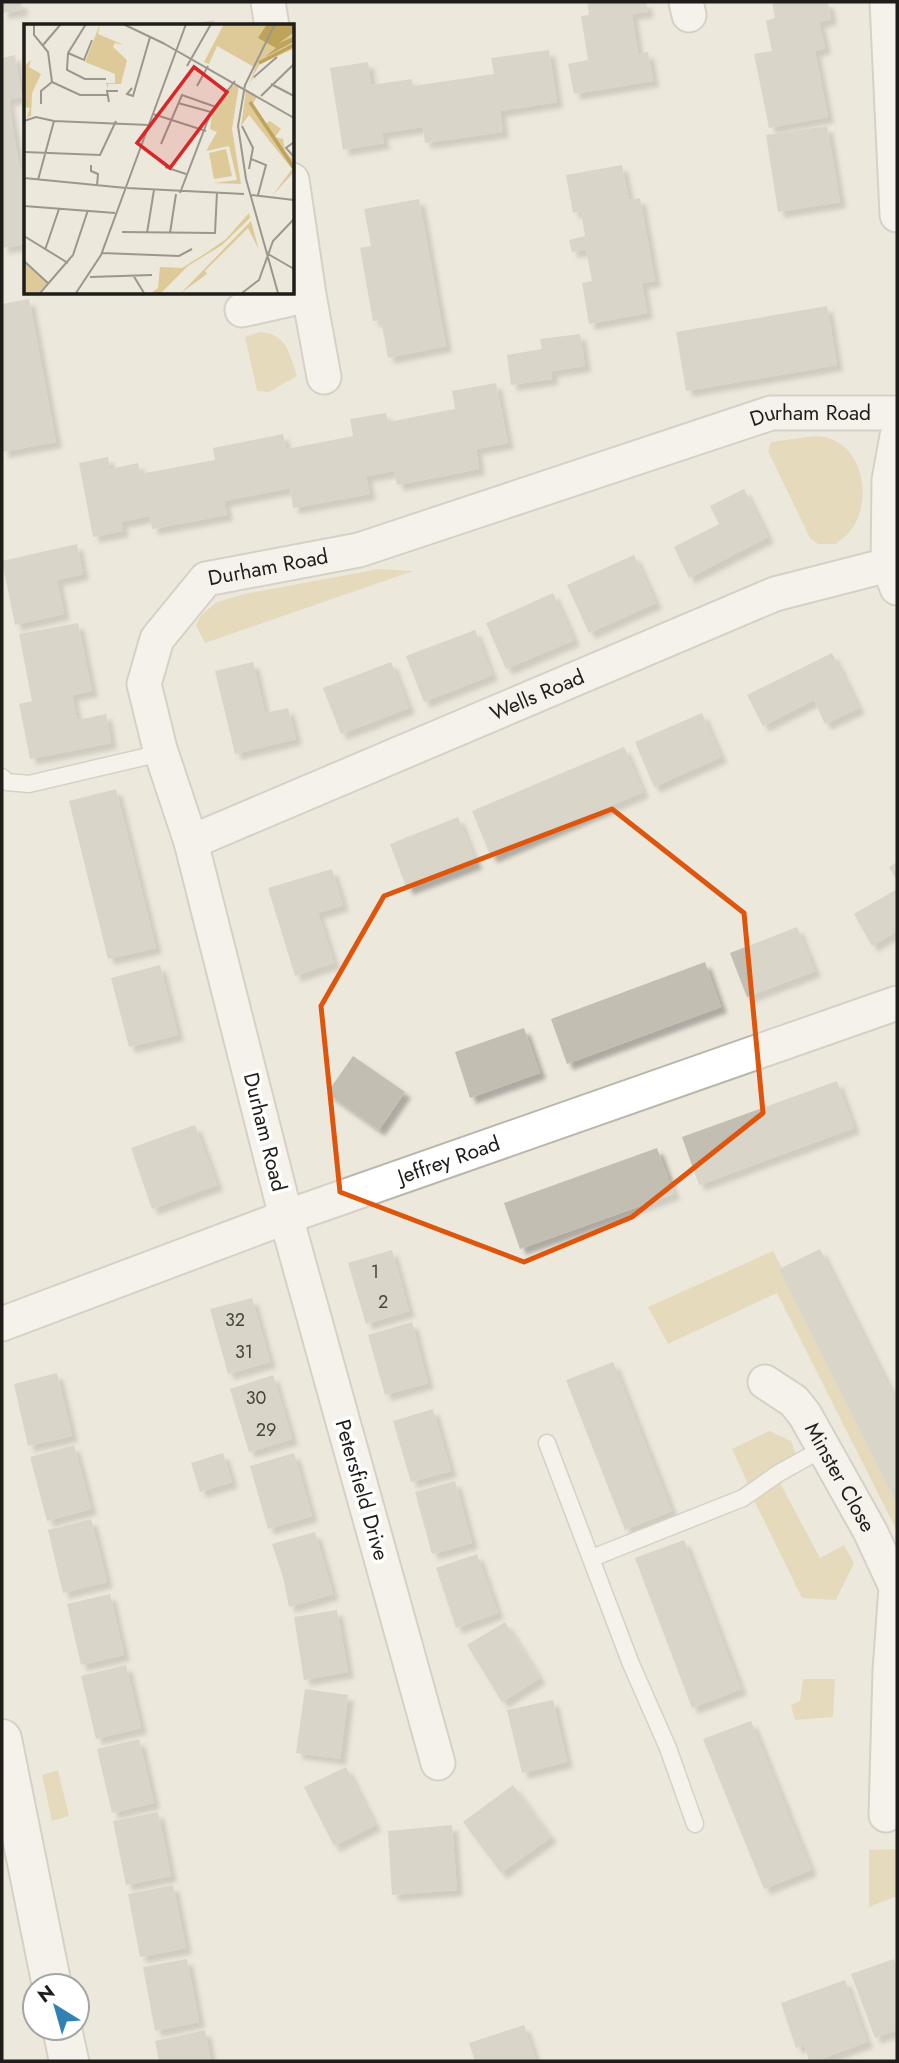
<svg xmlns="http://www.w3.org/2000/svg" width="899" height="2063" font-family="Jost,sans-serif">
<defs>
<filter id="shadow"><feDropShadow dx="6" dy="6" stdDeviation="2" flood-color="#0004"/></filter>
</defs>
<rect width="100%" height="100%" fill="#ede8dc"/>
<g fill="#deca98">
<path d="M260,332C288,334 289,354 297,376L269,392L257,391L245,337Z"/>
<path d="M815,436C859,437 873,490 855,524C850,533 843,538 836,544H818L810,538L768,451L771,442Z"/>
<path d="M379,569L413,571L205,643L196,625L201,615L217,602L245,594Z"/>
<path d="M773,1251L782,1268L779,1269L897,1504V1531L777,1293L668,1344L648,1307Z"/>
<path d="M769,1431L791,1441L797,1457L749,1486L732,1449Z"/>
<path d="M779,1481L820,1558L844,1545L854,1563L836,1600L802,1598L754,1500Z"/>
<path d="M803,1679H835L833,1717L795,1720L791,1705L800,1701Z"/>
<path d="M58,1770L69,1816L52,1821L42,1775Z"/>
<path d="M897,1849V1896L869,1907V1850Z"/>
</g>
<g fill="#c2beb2" filter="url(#shadow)">
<path d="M2,2H21L22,10L2,13Z"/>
<path d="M587,2H646L648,12L632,14L638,54L648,52L653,81L574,94L568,64L588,60L581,16L589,15Z"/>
<path d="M772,2H828L831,19L819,22L825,48L815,51L828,117L769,128L754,54L772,51L766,21L775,18Z"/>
<path d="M214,20L215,26H186V25Z"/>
<path d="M549,50L557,102L500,111L503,132L425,143L423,127L382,133L384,143L343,150L330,68L368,62L371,85L412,79L413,86L494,74L491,58Z"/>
<path d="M15,55L22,97L8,100L20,170L25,169L26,175V244L2,248V58Z"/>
<path d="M827,126L840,202L778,212L766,135Z"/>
<path d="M622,165L629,200L640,198L655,281L642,283L647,313L589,324L582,283L592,281L586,250L572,252L569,240L585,236L581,211L573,213L566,175Z"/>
<path d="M419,199L446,346L388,358L381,320L373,321L360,248L371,246L364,209Z"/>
<path d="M29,299L56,442L2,452V304Z"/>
<path d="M827,306L837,365L686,391L676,332Z"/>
<path d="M580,334L585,366L552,371V379L511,385L507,355L542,349L540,339Z"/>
<path d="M496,383L508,443L476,449L479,469L397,485L394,471L366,476L370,494L293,508L290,488L224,501L227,515L152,529L150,516L121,522L123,531L93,537L79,463L108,457L110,469L138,463L140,474L215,460L213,448L283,434L286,449L328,441L353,436L350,419L386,413L388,422L455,409L452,391Z"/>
<path d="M744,489L768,537L689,578L674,547L719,524L710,506Z"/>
<path d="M77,544L83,574L57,580L64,614L15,625L2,561Z"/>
<path d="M634,555L656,603L589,633L567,585Z"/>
<path d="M553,593L574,640L506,669L486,623Z"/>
<path d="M78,623L92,691L72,695L77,720L106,714L111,743L30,759L19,704L32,701L19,634Z"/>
<path d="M475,630L492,675L424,702L406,656Z"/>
<path d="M832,653L859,708L825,724L814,700L763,726L747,695Z"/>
<path d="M253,662L265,713L288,708L296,739L235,754L215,671Z"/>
<path d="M391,662L409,708L341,734L323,688Z"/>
<path d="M702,713L721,757L654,787L635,742Z"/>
<path d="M624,747L643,792L491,857L472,811Z"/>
<path d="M116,789L156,948L108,959L69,801Z"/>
<path d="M458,817L476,863L407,889L390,844Z"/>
<path d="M897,862V881L889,867Z"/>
<path d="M332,869L343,905L318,913L334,963L295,976L268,888Z"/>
<path d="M897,889V931L872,946L854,914Z"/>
<path d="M797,927L815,971L747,997L730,953Z"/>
<path d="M705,962L721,1007L567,1064L551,1019Z"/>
<path d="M160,965L178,1035L129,1047L111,978Z"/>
<path d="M524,1028L540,1073L470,1098L455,1052Z"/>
<path d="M353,1056L405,1092L379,1130L327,1093Z"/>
<path d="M837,1081L854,1128L699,1185L682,1137Z"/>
<path d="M195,1125L217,1185L152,1209L131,1148Z"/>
<path d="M657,1148L674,1194L520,1249L504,1203Z"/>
<path d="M820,1249L897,1403V1504L779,1269Z"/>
<path d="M392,1250L409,1311L366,1324L348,1263Z"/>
<path d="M252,1298L270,1362L228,1374L210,1309Z"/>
<path d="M412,1322L428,1383L385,1395L368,1335Z"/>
<path d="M613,1362L672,1511L625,1530L566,1380Z"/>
<path d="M57,1373L72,1436L28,1446L14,1384Z"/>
<path d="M273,1375L292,1439L249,1452L230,1389Z"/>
<path d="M433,1409L451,1471L411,1482L393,1421Z"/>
<path d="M74,1445L91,1509L47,1521L30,1457Z"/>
<path d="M223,1453L232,1482L200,1492L191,1463Z"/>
<path d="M294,1453L312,1516L268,1529L250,1466Z"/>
<path d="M455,1481L472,1543L432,1554L415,1492Z"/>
<path d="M91,1519L107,1582L63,1593L48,1530Z"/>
<path d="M315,1532L333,1594L289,1607L283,1577L272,1544Z"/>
<path d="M684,1540L741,1689L692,1708L635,1558Z"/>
<path d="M477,1554L498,1613L456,1628L436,1568Z"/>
<path d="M110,1594L124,1655L81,1665L67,1604Z"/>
<path d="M337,1610L348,1672L304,1680L294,1617Z"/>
<path d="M505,1622L540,1678L502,1702L467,1645Z"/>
<path d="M126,1665L141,1728L96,1739L81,1676Z"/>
<path d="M305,1689L348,1695L340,1759L296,1753Z"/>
<path d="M553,1700L567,1762L522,1773L507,1710Z"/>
<path d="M751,1721L811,1870L764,1889L703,1739Z"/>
<path d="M139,1739L154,1803L112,1813L97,1749Z"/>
<path d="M346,1767L375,1825L334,1846L304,1787Z"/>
<path d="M513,1785L551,1837L501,1873L463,1822Z"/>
<path d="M158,1812L171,1876L126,1885L113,1821Z"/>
<path d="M452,1825L457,1890L392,1895L388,1831Z"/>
<path d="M173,1885L186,1948L140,1957L128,1894Z"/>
<path d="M187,1959L199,2022L155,2031L143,1967Z"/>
<path d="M894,1959L897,1967V2030L875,2038L851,1974Z"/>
<path d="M845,1980L867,2042L816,2061H809L804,2045L796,2048L781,2003Z"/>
<path d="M524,2025L536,2061H475L469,2043Z"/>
<path d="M205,2030L211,2061H159L155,2041Z"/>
</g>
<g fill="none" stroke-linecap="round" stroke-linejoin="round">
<g stroke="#bbb6ab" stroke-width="19">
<g id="service">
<path d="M2,777L7,782L29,784L161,753"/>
<path d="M547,1443L631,1664L668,1748L695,1824"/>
<path d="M592,1558L743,1498L779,1473L824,1448"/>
</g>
</g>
<g stroke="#bbb6ab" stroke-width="37">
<g id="minor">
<path d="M268,2L272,26"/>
<path d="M686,2L689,15"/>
<path d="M887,2L897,215"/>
<path d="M292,180L309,295"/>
<path d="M242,310L309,295L324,377"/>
<path d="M897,436L889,480L888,565L897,588"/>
<path id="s1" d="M191,842L775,594L888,565"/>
<path id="s2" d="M2,1324L286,1217L897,1003"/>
<path id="s3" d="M765,1382L794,1401L805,1415L870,1531L896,1587L890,1671L886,1815"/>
<path id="s4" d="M438,1763L286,1217L191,842L160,749L144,684L157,639L206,579L359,550L771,413H897"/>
</g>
</g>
<g stroke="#bbb6ab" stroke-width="42">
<g id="primary">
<path d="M2,1739L52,1986"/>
<path d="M62,2028L69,2061"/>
</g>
</g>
<use href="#service" stroke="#fff" stroke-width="16"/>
<use href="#minor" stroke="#fff" stroke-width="33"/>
<use href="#primary" stroke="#fff" stroke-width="38"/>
</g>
<path d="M0 0H899V2063H0ZM612,809L744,913L763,1113L632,1217L524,1262L340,1192L321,1006L384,896Z" fill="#ede8dc" fill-opacity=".55" fill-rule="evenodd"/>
<path fill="none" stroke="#de560d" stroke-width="5" stroke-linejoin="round" d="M612,809L744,913L763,1113L632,1217L524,1262L340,1192L321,1006L384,896Z"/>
<g text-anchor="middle" stroke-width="7" stroke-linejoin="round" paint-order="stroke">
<g font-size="18" fill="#48453f">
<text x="375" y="1278">1</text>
<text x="383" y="1308">2</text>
<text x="235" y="1326">32</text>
<text x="244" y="1358">31</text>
<text x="256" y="1404">30</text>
<text x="266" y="1436">29</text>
</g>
<g font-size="21" fill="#1f1d19" stroke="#fff">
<text dy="7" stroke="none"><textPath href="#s4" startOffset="1872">Durham Road</textPath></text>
<text dy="7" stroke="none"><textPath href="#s4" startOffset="1306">Durham Road</textPath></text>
<text dy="7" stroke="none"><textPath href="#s1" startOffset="376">Wells Road</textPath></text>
<text transform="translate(265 1132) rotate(76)" y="7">Durham Road</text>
<text dy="7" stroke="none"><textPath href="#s2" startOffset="476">Jeffrey Road</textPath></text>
<text dy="7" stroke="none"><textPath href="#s3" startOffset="124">Minster Close</textPath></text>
<text transform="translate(362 1490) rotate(74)" y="7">Petersfield Drive</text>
</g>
</g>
<g transform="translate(24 24)">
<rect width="270" height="270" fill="#ede8dc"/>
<path d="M76,0L74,10L100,21L91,19L89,23L103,36L97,60H84V66L82,59H91V50L61,38ZM200,0H269V25L236,40L229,52L233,55L229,54L225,62L231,44L223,39L193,22L185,40L180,38ZM7,36L5,43L17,50L8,69L7,92L3,93L6,84L0,83V42ZM215,61L208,105L217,160L189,159L213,156L205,122L182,127L193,108L186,105L188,90L208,62ZM222,66L233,73L228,81L241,100L246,97L257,105L251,113L259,115L261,127L269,135V149L248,172L268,145L225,91L217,102ZM202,125L208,152L190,155L185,129ZM225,189L226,194L198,221L164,242L137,269H127L134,264L136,243L158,244L182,229L202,215ZM227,197L235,226L224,204L181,247L183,250L157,269ZM0,238L23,259L14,269H0Z" fill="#deca98"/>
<path d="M243,0H269V9L255,19L269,13V18L241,33L252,24L234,14Z" fill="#bea35b"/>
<path fill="none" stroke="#bea35b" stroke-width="3.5" d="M235,39L270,21M226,78L270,144"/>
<path fill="none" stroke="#9b978e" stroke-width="2" d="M10,0V11L24,28L28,58L56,71H83M62,0L44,29L43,46L61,55H82M99,0L141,20M251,0L221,61L214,102L222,155L254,269M139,19L270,94M19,21L37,0M44,29L60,36L68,16M163,42L187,0M230,53L253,33M247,60L270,72M173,62L184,42M108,64L103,70L109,72L126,13M237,72L270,40M85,78L83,67H94M154,79L187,88M17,80V67L28,58M129,90L182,107M0,97L12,93L30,97M218,102L229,124L225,145M270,118L262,124L270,133M137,120L158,71L192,83M0,128L76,131L92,97M227,135L242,141L234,171M67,141V147L74,150L73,162M141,143L162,150M0,154L102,164M14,156L30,97L125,101M103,164L220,170M156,169L187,88L211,57M227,171L270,176M0,182L91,189M98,208L191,209L193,168M123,209L130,166M146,209L152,170M0,212L44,239M21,226L35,185M78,229L155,232L168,225M244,230L270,245M0,237L25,260M109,251L120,269M66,253L128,251M16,269L49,231L64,186M52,269L77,231L162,0M218,269L235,256L249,217L270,195"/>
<path fill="#d62828" fill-opacity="0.15" stroke="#d62828" stroke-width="3.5" d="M170,43L203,68L146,144L113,119Z"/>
<rect width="270" height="270" fill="none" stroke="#1f1d19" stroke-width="3.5"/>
</g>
<rect width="899" height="2063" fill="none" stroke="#1f1d19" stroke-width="7"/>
<g transform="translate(56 2007) rotate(323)"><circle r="33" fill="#ffffff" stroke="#a5a5a3" stroke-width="2"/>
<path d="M0-5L12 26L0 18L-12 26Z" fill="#3182b3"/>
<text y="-10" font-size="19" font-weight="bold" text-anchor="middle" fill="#1f1d19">N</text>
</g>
</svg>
